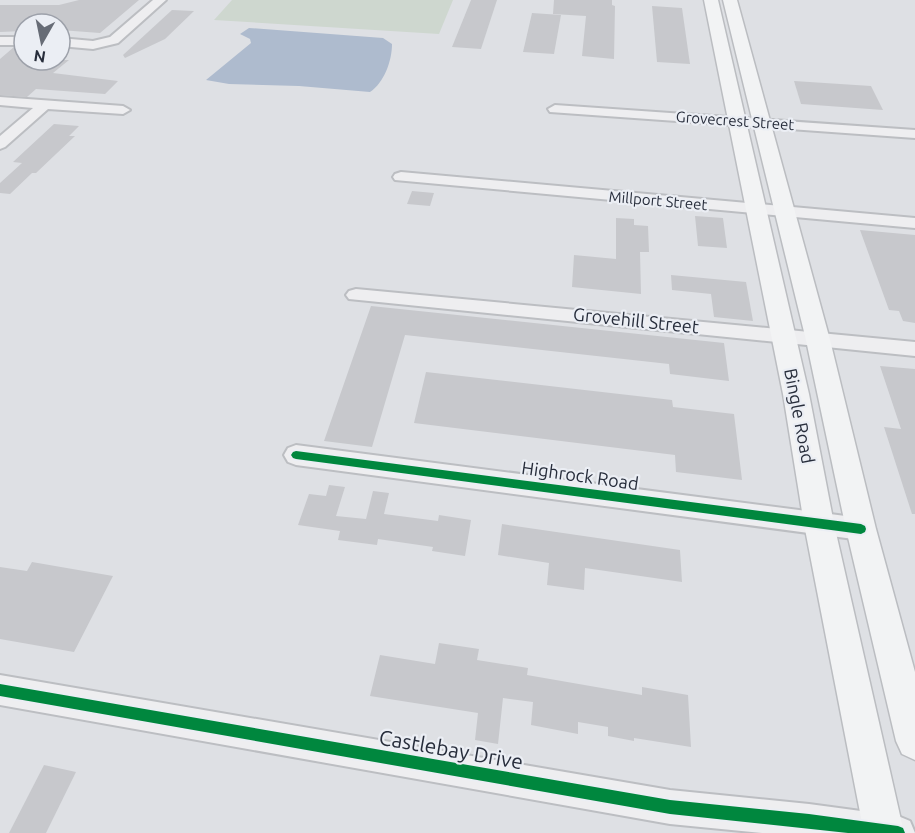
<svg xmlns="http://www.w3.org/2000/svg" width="915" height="833" font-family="Ubuntu,sans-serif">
<rect width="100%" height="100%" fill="#dee0e4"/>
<path fill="#ced7cf" d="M232,0H453L439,34L214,20Z"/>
<path fill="#aebbce" d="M249,28L383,38L392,44C392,61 384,83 370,92L299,86L229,84L206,80L251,43L250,39L240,34Z"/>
<g fill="#c7c8cc">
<path d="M79,0H139L100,33L60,30V24H24V31L0,32V5H59Z"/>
<path d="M471,0H497L481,49L452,47Z"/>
<path d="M554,0H612V5L615,6L614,59L582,56L586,16L553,14Z"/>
<path d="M652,6L682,8L690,64L657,62Z"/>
<path d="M172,10L194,11L165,39L125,58L123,55Z"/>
<path d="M532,13L561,15L554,54L523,52Z"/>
<path d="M14,47H24V60H69L53,73L118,81L105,94L36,89L27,97L0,95V59Z"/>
<path d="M794,81L871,86L883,110L801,104Z"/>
<path d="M54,124L79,126L69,136H75L36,173H32L10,194L0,193V183L22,163L13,162Z"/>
<path d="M412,191L434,193L430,206L407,204Z"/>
<path d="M695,216L723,218L727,248L698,246Z"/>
<path d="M616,218L634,219V225L648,226L649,252H640L641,294L572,287L574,255L616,259Z"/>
<path d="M860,230L915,235V323L903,321L899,311L889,310Z"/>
<path d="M671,275L746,282L753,321L714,317L711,294L672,290Z"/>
<path d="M371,306L724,343L729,381L670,374L669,364L405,335L372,447L324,441Z"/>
<path d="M880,366L915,369V514H912L884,427L901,429Z"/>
<path d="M426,372L672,400L673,407L734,414L742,480L676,472L675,455L414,423Z"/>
<path d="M329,485L345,487L336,516L366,519L373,491L389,493L384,514L438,521L439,515L471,520L465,556L432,551L433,547L378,539L377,545L338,540L340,531L298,525L309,494L326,496Z"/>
<path d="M502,524L680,550L682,582L585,568L584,590L547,585L549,563L498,555Z"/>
<path d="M32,562L113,576L74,652L0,639V567L27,571Z"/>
<path d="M439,643L479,649L477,660L528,668L527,675L642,695V687L688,695L691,747L634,738V741L608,736V727L578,722V734L531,725L533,702L503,698L498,744L475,740L478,713L370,696L380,655L435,664Z"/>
<path d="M44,765L76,772L46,833H9Z"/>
</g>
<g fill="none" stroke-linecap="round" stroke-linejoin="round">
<g stroke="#bcbec2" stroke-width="4">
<g id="minor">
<path d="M153,0H166L118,43L93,49L60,46V38L93,41L110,37Z"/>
<rect x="0" y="37" width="24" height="8"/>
<path d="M0,97L123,106L130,110L123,114L48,109L5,147L0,149V136L33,108L0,105Z"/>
<path d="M555,105L915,130V138L550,112L548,109Z"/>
<path d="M401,172L915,218V228L395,180L393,177L395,174Z"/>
<path d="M356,289L915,342V356L349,299L346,295L349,291Z"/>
<path d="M296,445L861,518L870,521L874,529L870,537L861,540L296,465L288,462L284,455L288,448Z"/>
<path d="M0,675L670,790L809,804L898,816L910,821L915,833H762L670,824L0,705Z"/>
</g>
</g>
<g stroke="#bbbdc1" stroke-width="3">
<g id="major">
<path d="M704,0H718L809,394L834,524L904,833H864L804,524L783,394Z"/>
<path d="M723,0H737L830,340L876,529L915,672V760L902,754L896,741L846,529L806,340Z"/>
</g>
</g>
<use href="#minor" fill="#eeeef0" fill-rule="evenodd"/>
<use href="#major" fill="#f2f3f4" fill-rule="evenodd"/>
<g stroke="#ebeef4" stroke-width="4">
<g id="cycleway">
<path d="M296,451L861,524L865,526L866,529L865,532L861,534L296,459L293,458L291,455L293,452Z"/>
<path d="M0,684L670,800L809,814L898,826L903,828L905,833H848L670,814L0,696Z"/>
</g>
</g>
<use href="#cycleway" fill="#00873e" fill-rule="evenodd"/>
</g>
<g text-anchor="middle" stroke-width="4.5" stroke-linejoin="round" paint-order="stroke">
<g font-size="15" fill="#272d3b" stroke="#ebeef4">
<text transform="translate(735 121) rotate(4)" y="5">Grovecrest Street</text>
<text transform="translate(658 201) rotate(5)" y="5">Millport Street</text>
</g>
<g font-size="18" fill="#272d3b" stroke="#ebeef4">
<text transform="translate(636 321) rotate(6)" y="6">Grovehill Street</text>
<text transform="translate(799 416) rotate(79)" y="6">Bingle Road</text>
<text transform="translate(580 476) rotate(8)" y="6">Highrock Road</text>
</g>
<g font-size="21" fill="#272d3b" stroke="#ebeef4">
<text transform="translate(451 750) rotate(10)" y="7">Castlebay Drive</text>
</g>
</g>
<g transform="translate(42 42) rotate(189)"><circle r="28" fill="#ebeef4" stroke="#9da1aa" stroke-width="1.5"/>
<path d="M0-4.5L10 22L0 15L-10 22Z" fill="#676c76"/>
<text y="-9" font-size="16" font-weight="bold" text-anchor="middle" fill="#272d3b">N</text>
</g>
</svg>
